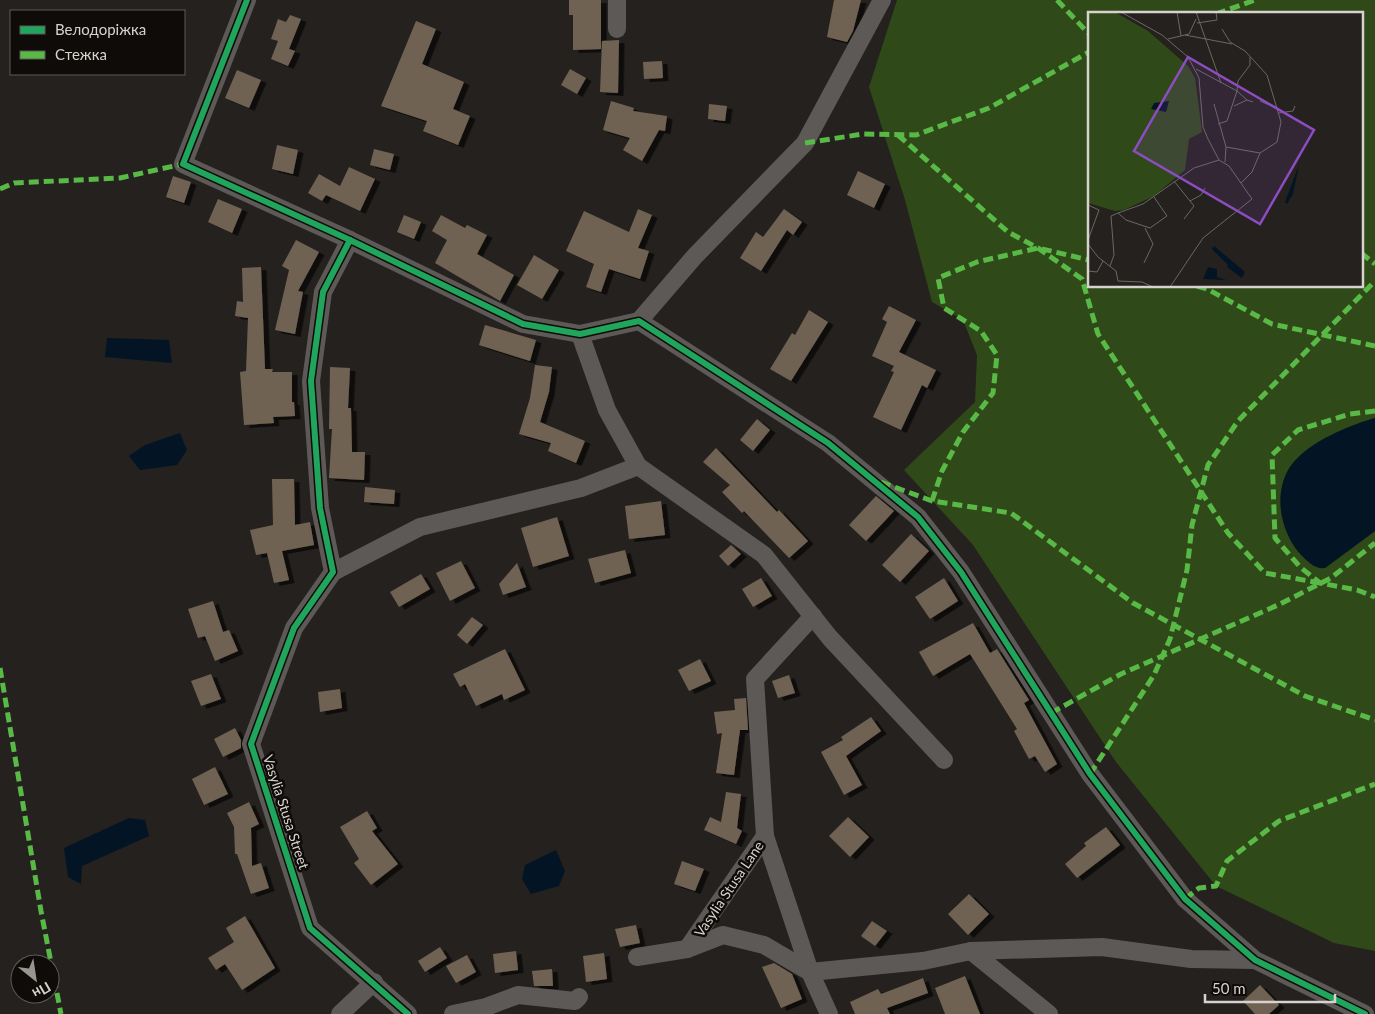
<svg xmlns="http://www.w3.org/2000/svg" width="1375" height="1014" font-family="Lato,sans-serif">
<defs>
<filter id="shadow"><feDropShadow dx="5.5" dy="3" stdDeviation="0" flood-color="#0009"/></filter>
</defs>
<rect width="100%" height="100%" fill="#24211e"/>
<path fill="#304919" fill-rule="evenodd" d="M897,0H1375V418L1359,423L1287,473C1273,500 1282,538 1305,558C1311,564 1316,569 1325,568L1375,531V951L1334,943L1216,886L1116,762L973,545L904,470L975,402L977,355L963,320L932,302L905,200L869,87ZM1089,14H1361V286H1089Z"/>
<g fill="#031525">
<path d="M107,338L169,340L172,363L105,357Z"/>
<path d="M1375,418V531L1325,568C1316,569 1311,564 1305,559C1281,537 1271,492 1292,464C1312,440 1346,427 1375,418Z"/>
<path d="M180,433L187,450L177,465L140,470L129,456L145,445Z"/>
<path d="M129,818L145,820L149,836L82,866L81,884L68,877L64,848Z"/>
<path d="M556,850L565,871L559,886L531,894L522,879L525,865Z"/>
</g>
<g fill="#706253" filter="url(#shadow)">
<path d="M569,0H601V49L573,50V15H569Z"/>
<path d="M834,0H861L853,31L847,42L827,37Z"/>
<path d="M290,15L301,19L289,49L295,51L288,66L271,59L278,41L271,39L278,19L286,22Z"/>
<path d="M416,21L436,29L422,64L464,82L453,109L470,116L458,145L423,131L427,121L381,106Z"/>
<path d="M619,40L618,93L600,92L602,41Z"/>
<path d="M662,61L663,78L644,79L643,62Z"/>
<path d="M570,69L586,78L577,94L561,85Z"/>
<path d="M237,70L261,80L249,108L225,98Z"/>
<path d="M611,101L634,108L633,111L667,116L665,131L659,130L642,161L623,150L630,138L603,130Z"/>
<path d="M709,104L727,106L725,121L708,119Z"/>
<path d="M277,145L298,150L293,174L272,169Z"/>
<path d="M374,149L394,154L390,170L370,165Z"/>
<path d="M349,167L375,179L360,211L326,195L322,201L308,193L319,174L340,186Z"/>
<path d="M858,171L885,184L874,208L847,195Z"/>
<path d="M173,176L191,182L184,203L166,197Z"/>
<path d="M218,199L242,209L232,233L208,222Z"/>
<path d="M638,209L652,215L638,248L649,251L640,279L609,269L601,292L586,287L594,264L566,251L584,211L629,232Z"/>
<path d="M784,209L802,222L793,235L787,230L761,271L740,258L756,232L763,237Z"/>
<path d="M404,215L421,222L414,239L397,232Z"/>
<path d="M441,215L465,228L467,225L487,235L477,254L514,275L500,301L435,263L447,240L432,231Z"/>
<path d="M296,240L319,252L298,291L303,292L295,334L275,330L289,270L282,266Z"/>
<path d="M534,255L559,270L542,299L517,285Z"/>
<path d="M261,267L265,369H273L272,372H292V402H294L295,416L273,417L274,423L244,425L240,372L246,371L248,318L235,316L237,301L243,302L242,268Z"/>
<path d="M889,306L916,320L899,352L936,370L927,388L922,385L901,430L873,417L894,372L891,371L894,366L872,356L887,322L882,319Z"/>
<path d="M809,310L828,322L791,381L770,369L792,333L795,335Z"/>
<path d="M485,325L536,340L530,361L479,345Z"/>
<path d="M535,365L552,367L549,392L540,422L585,441L576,463L548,451L551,443L519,434L530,398Z"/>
<path d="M330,367L350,368L348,408H351L352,452H365L364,480L329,478L332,429H329Z"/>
<path d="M757,419L770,430L753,451L740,440Z"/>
<path d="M716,448L777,512L779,510L808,541L789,558L744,511L742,513L722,492L730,485L703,462Z"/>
<path d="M272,479H294L295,525L310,522L314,545L282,551L289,580L274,583L267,553L256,555L250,530L273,525Z"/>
<path d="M365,487L395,490L394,504L364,502Z"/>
<path d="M876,496L894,511L866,541L849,525Z"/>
<path d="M661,501L665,535L629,539L625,506Z"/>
<path d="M557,517L569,556L533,567L521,528Z"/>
<path d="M911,534L929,551L900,582L882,565Z"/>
<path d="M731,545L741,554L728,566L719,556Z"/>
<path d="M625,550L631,573L595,583L588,559Z"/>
<path d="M461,561L475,588L450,601L436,573Z"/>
<path d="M517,563L526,587L503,595L499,584Z"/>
<path d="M421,574L430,589L399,607L390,592Z"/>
<path d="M761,578L772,596L753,607L742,589Z"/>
<path d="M944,578L958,601L930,619L915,597Z"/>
<path d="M213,601L223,632L229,630L238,651L215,661L205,636L198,638L188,609Z"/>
<path d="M472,617L483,625L467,644L457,635Z"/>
<path d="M973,623L990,653L997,649L1029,700L1024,703L1057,764L1045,772L1035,756L1029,759L1014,731L1017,729L970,654L933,676L919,652Z"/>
<path d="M505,649L525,690L504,700L502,694L476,706L465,684L460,687L453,674Z"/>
<path d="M700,659L711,681L689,691L678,670Z"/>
<path d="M211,674L221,699L201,706L191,681Z"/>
<path d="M789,675L795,693L778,698L772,681Z"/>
<path d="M340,689L342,708L320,712L318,692Z"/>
<path d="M746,698L748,730H740L734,775L716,773L722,733L717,734L714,712L735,710L734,699Z"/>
<path d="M871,717L881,731L846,756L862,785L844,795L821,752L843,740L841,737Z"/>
<path d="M235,728L241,740V748L223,757L214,739Z"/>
<path d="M215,767L228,794L204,805L192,779Z"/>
<path d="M726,792L741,794L737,828L742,831L736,844L704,830L710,817L721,822Z"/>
<path d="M249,802L259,824L251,828L252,866L261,863L269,888L251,894L237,854H235L234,827L227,813Z"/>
<path d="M367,811L377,828L372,831L398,864L371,885L354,863L359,859L340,827Z"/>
<path d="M848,817L869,837L850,857L829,836Z"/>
<path d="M1106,827L1120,845L1077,878L1065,864L1086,846L1084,843Z"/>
<path d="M682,861L704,869L695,891L674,884Z"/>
<path d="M969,894L989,914L968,935L948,914Z"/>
<path d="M245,916L275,968L242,990L225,964L216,970L208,958L234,942L226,928Z"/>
<path d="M872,921L887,931L875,946L861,936Z"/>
<path d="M636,925L640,943L620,947L615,929Z"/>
<path d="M440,947L447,958L425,972L418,961Z"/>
<path d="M516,951L518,970L495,973L493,954Z"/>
<path d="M604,953L607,979L586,982L583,956Z"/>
<path d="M467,955L476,972L456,983L446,966Z"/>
<path d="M774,963L792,974L802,999L781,1008L762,967Z"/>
<path d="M552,969L553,986H534L532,971Z"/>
<path d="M965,976L980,1014H945L935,988Z"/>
<path d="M923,978L928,993L887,1008L890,1014H855L850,1002L878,989L881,994Z"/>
<path d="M1260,985L1279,1005L1269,1014H1255L1243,1001Z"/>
</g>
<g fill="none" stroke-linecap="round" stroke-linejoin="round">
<g stroke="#5c5956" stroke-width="18">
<path d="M247,0L183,164L350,240L523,324L580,334L639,321L828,443L918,517L961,572L1090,774L1185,899L1255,960L1365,1014"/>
<path d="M617,0V29"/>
<path d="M350,240L323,292L311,381L320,508L333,572L294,628L251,744L310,928L408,1014"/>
<path d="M639,321L695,256L805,143L882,0"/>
<path d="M580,334L607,410L638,466L764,555L830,638L944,760"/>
<path d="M333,572L420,527L581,488L638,466"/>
<path d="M813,616L755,679L765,836L810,972L923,961L971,951L1102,947L1191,959L1255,960"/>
<path d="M687,949L723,935L764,945L810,972L829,1014"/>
<path d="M971,951L1049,1014"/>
<path d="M637,957L687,949L765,836"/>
<path d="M340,1014L374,982"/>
<path d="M453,1014L486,1007L518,995L575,1001L579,997"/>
</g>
<g stroke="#58b947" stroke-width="5" stroke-dasharray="10 5" stroke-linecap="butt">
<path d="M1057,0L1089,34"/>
<path d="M1216,14L1255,0"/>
<path d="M898,135L1008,232L1038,248L1082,279L1098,334L1228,533L1265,573L1320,583"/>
<path d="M805,143L863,134L916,135L989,108L1089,52"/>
<path d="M0,189L14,183L120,178L183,164"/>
<path d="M1361,253L1375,264"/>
<path d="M1197,286L1207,289L1272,324L1375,346"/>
<path d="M1375,411L1350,414L1298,430L1272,455L1275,538L1300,567L1320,583L1357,590L1375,597"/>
<path d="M881,482L932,501L1011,513L1133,603L1305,696L1375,720"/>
<path d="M932,501L942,471L963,432L993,393L997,355L981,331L944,308L938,278L977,262L1038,248L1089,260"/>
<path d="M0,668L41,911L61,1014"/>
<path d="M1051,713L1121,674L1278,605L1331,578L1375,543"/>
<path d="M1090,774L1154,675L1170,639L1187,570L1192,525L1208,465L1238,421L1375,281"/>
<path d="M1185,899L1199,888L1216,886L1227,861L1279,821L1375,784"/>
</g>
<g stroke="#0e0b08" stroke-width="9">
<g id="cycleway">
<path d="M247,0L183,164L350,240L523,324L580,334L639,321L828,443L918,517L961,572L1090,774L1185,899L1255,960L1365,1014"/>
<path d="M350,240L323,292L311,381L320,508L333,572L294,628L251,744L310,928L408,1014"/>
</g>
</g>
<use href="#cycleway" stroke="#20a55d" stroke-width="6"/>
</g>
<g text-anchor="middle" stroke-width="5" stroke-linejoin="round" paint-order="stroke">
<g font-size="14" fill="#d7d2ce" stroke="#0e0b08">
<text transform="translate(286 812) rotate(72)" y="5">Vasylia Stusa Street</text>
<text transform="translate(729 889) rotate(-56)" y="5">Vasylia Stusa Lane</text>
</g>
</g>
<g transform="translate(1088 12)">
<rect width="275" height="275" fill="#24211e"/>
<path d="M0,0H27L60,19L100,54L107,66L114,120L101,127L97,158L66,184L36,198L27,199L0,191Z" fill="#304919"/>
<path d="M81,89L78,100L63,97L66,91ZM211,153L205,182L199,192L197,190ZM126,234L157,260L154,266L139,255L140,253L124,237ZM120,255L129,257V265L138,268L115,267Z" fill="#031525"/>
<path fill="none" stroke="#6c6864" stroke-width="1" d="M33,0L74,23L100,45L111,66L115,115L120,127L131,148L141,154L164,187L115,226L82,275M89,0L93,24M108,0L133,71M109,11L129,8L128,0M134,17L142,30L157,39L179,63L193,110L189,130L172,141L164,160L153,171M97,23L144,32M80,27L101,22L108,7M108,57L149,79L139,109L130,112M159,88L149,79L150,69L162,53V45M172,89L188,96M126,92L138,135L137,150M146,94L159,88L165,90M190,101L205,99L207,94M138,135L172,141M86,169L106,194L96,207M102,189L113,183L117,176M0,193L11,198L0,228M30,201L55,192L106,156L131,148M0,232L10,245L28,259L30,269L54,270L65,275M56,251L65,232L57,216M22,254L26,243L23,204L30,201L38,208L62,216L79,204L66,185M0,259L9,260L15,249"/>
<path fill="#8d4dc2" fill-opacity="0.15" stroke="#8d4dc2" stroke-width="2.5" d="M100,45L226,118L172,212L46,139Z"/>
<rect width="275" height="275" fill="none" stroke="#d7d2ce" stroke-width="2.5"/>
</g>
<rect x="10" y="10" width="175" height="65" fill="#0e0b08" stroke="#5e5b57"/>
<rect x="20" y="26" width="25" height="8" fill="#20a55d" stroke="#5e5b57"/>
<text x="55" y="35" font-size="15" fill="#d7d2ce">Велодоріжка</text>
<rect x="20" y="51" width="25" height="8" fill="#58b947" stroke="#5e5b57"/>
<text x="55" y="60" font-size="15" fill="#d7d2ce">Стежка</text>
<g transform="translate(35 979) rotate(150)"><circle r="24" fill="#0e0b08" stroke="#5e5b57"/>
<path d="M0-4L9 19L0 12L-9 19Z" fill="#989490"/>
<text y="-8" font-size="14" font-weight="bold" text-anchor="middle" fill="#d7d2ce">Пн</text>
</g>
<path d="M1205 994v8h130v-8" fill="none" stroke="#d7d2ce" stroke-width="2.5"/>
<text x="1212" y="994" font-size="15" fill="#d7d2ce" stroke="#0e0b08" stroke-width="4" paint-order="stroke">50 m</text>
</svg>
